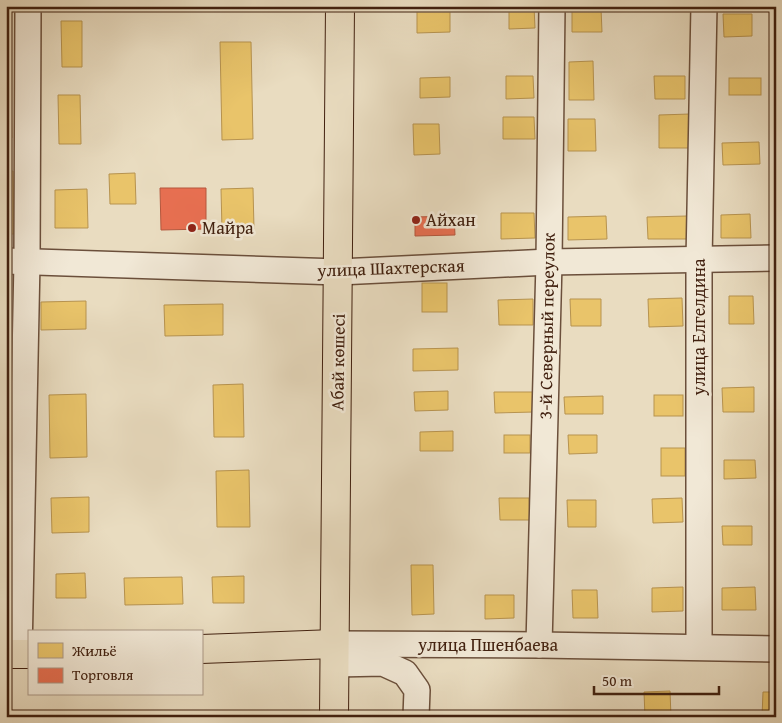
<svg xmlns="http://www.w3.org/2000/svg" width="782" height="723" font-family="'Gentium Book Plus',serif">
<rect width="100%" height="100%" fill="#e9dcc0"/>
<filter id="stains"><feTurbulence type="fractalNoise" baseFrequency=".004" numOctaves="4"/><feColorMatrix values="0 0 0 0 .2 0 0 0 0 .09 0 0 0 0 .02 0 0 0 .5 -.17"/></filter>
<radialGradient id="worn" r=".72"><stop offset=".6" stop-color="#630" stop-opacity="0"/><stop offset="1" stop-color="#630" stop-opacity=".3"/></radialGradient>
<g fill="#e9c46a" stroke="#b7934f">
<path d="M6,6H10L11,57H6Z"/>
<path d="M509,6H534L535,28L509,29Z"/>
<path d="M417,8H450V32L417,33Z"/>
<path d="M601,8L602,32H572V9Z"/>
<path d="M723,14H752V36L724,37Z"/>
<path d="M61,21H82V67H62Z"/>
<path d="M220,42H251L253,139L222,140Z"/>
<path d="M593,61L594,100H569V62Z"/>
<path d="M506,76H533L534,98L506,99Z"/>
<path d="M654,76H685V99H655Z"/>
<path d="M450,77V97L420,98V78Z"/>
<rect x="729" y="78" width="32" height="17"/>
<path d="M6,89H11L12,138H6Z"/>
<path d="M58,95H80L81,144H59Z"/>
<path d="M690,114L691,148H659V115Z"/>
<path d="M503,117H534L535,139H503Z"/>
<path d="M568,119H595L596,151H568Z"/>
<path d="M413,124H439L440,154L414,155Z"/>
<path d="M759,142L760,164L723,165L722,143Z"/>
<path d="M13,171L14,234H6V172Z"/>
<path d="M135,173L136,204H110L109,174Z"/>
<path d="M253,188L254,229L222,230L221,189Z"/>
<path d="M87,189L88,228H55V190Z"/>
<path d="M501,213H534L535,238L501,239Z"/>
<path d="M750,214L751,238H721V215Z"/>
<path d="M606,216L607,239L568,240V217Z"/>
<path d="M687,216V239H648L647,217Z"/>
<rect x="422" y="283" width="25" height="29"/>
<path d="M729,296H753L754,324H729Z"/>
<path d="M682,298L683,326L649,327L648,299Z"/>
<path d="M533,299V325H499L498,300Z"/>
<path d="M570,299H601V326H571Z"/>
<path d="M86,301V329L41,330V302Z"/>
<path d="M223,304V335L165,336L164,305Z"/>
<path d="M458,348V370L413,371V349Z"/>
<path d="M243,384L244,437H214L213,385Z"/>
<path d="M754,387V412H723L722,388Z"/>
<path d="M448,391V410L415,411L414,392Z"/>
<path d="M494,392H534V412L495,413Z"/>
<path d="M86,394L87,457L50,458L49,395Z"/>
<rect x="654" y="395" width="29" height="21"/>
<path d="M603,396V414H565L564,397Z"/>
<path d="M453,431V451H420V432Z"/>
<rect x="504" y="435" width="26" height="18"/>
<path d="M568,435H597V453L569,454Z"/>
<rect x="661" y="448" width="24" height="28"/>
<path d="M724,460H755L756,478L724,479Z"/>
<path d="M249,470L250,527H217L216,471Z"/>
<path d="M89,497V532L52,533L51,498Z"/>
<path d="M499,498H529L530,520H500Z"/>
<path d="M682,498L683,522L653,523L652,499Z"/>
<path d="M567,500H596V527H568Z"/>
<path d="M722,526H752V545H723Z"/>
<path d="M411,565H433L434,614L412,615Z"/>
<path d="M85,573L86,598H56V574Z"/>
<path d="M244,576V603H213L212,577Z"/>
<path d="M182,577L183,604L125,605L124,578Z"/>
<path d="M683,587V611L652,612V588Z"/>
<path d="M755,587L756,610H722V588Z"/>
<path d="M572,590H597L598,618H573Z"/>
<path d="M485,595H514V618L485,619Z"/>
<path d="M670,691L671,717H645L644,692Z"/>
<path d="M763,692H776V717H762Z"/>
<rect x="703" y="715" width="39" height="2"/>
</g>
<g fill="#e76f51" stroke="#b5573d">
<path d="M160,188H206V229L161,230Z"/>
<path d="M454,216L455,235L415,236V217Z"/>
<rect x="420" y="715" width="35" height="2"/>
</g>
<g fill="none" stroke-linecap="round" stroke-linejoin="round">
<g stroke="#6b4f3b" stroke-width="28">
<g id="minor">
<path d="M6,261L339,272L549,262L776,258"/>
<path d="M334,644L539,645L776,649"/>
<path d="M539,645L549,262L552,6"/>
<path d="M699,647V260L704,6"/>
<path d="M19,655L27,261L28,6"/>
<path d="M335,664L383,663L405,673L417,690L416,717"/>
</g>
</g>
<g stroke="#41200f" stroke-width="30">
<g id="major">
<path d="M201,649L334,644"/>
<path d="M6,654H29"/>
<path d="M334,717L340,6"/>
</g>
</g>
<use href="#minor" stroke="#f1e8d6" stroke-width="25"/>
<use href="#major" stroke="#e9dcc0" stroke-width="28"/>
</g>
<g fill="#8f2418" stroke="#f1e8d6" stroke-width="2">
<circle cx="416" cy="220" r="5"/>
<circle cx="192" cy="228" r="5"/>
</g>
<g text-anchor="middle" stroke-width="5" stroke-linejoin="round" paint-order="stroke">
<g font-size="18" fill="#41200f" stroke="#f1e8d6" text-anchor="start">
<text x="426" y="226">Айхан</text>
<text x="202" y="234">Майра</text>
</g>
<g font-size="18" fill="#41200f" stroke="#f1e8d6">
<text transform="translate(391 268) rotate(-2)" y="6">улица Шахтерская</text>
<text transform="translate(547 326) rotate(-89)" y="6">3-й Северный переулок</text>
<text transform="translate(699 327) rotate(-90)" y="6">улица Елгелдина</text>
<text transform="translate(338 362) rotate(-89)" y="6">Абай көшесі</text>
<text x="488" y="651">улица Пшенбаева</text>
</g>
</g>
<rect width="782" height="723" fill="none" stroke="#e9dcc0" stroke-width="25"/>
<rect x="8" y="8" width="767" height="708" fill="none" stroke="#41200f" stroke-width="2.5"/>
<rect x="12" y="12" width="757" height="698" fill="none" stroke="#41200f"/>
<rect x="28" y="630" width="175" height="65" fill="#f1e8d6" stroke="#ab9886"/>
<rect x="38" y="643" width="25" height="15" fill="#e9c46a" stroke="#ab9886"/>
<text x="72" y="656" font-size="15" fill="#41200f">Жильё</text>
<rect x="38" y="668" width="25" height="15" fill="#e76f51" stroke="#ab9886"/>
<text x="72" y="680" font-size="15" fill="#41200f">Торговля</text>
<path d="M594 686v8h125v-8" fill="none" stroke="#41200f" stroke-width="2.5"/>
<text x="602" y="686" font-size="15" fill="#41200f" stroke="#f1e8d6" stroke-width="4" paint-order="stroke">50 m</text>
<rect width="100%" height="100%" filter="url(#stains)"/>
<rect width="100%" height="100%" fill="url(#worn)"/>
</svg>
